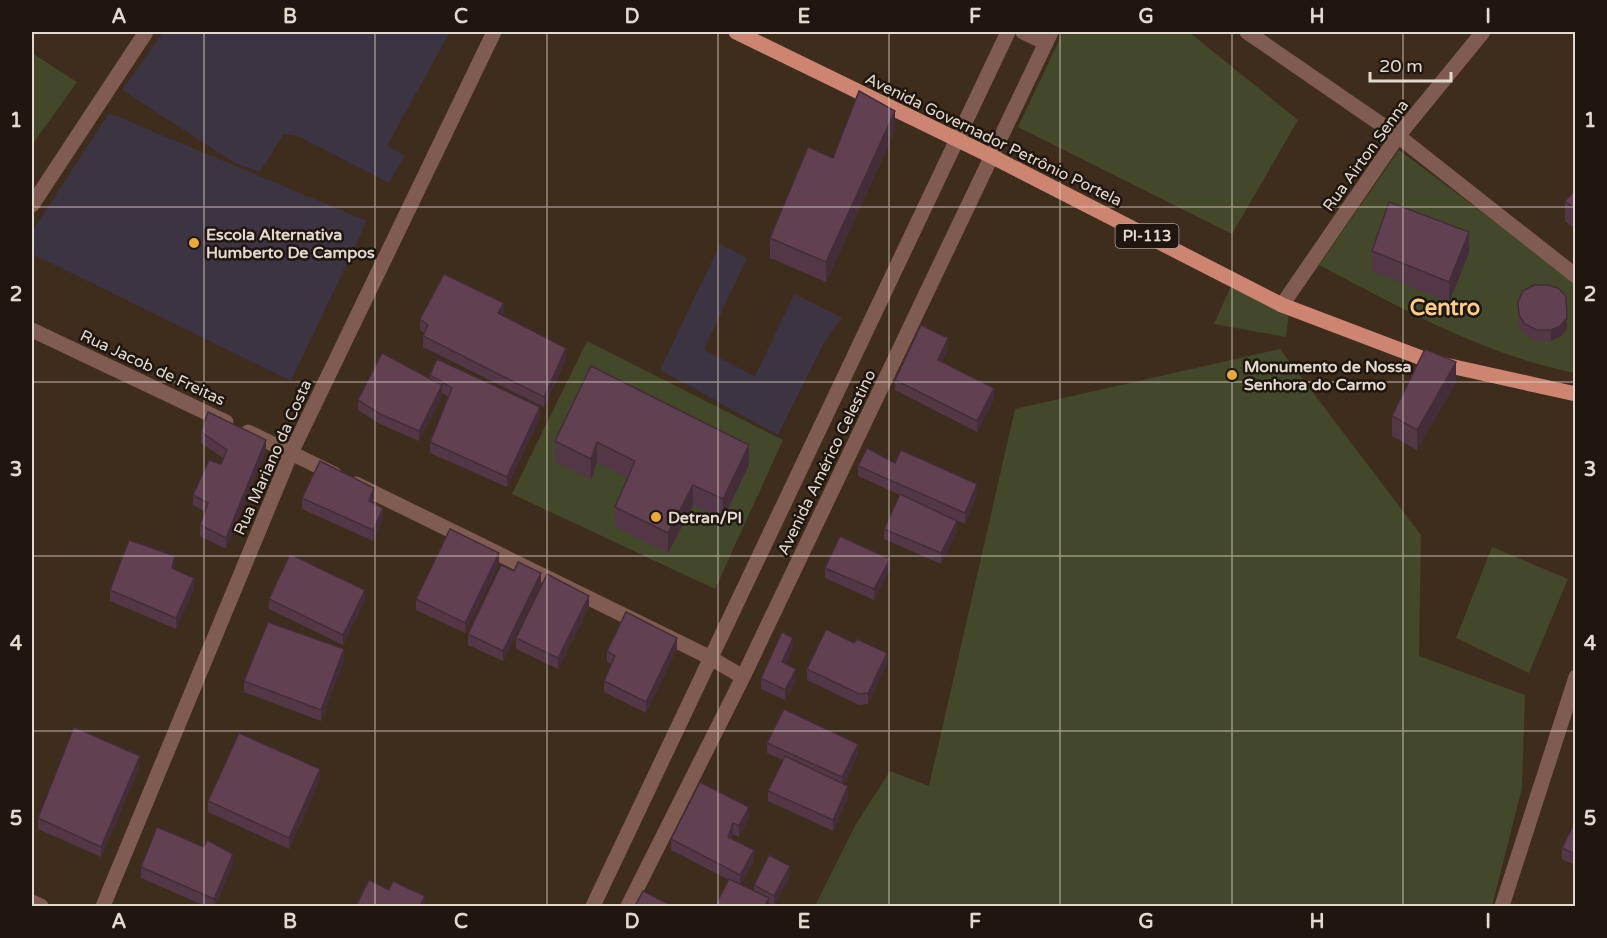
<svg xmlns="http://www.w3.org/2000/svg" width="1607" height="938" font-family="'Varela Round',sans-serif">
<rect width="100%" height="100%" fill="#3e2c1c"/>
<g fill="#3c3343">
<path d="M163,32H450L387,146L405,155L389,183L298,136L284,134L260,172L235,163L122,90Z"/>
<path d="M109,113L367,221L291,381L32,254V231Z"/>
<path d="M720,244L747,258L704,350L755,376L794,294L842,318L825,341L778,435L660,370Z"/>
</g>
<g fill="#424829">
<path d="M1063,32H1189L1298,120L1232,234L1018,127Z"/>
<path d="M32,53L77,82L32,145Z"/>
<path d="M1399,150L1566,275L1575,285V373C1484,355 1401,308 1319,265Z"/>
<path d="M1231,286L1289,312L1286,337L1214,324Z"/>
<path d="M587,341L783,440L715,589L512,494Z"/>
<path d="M1280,349L1421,535L1419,656L1525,695L1522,788L1492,906H815L856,824L890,771L929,786L1015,409Z"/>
<path d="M1492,547L1568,579L1529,673L1456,638Z"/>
</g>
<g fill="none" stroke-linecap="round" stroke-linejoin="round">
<g stroke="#7f5b51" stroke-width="15">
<path d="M1023,32L1046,43"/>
<path d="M32,205L146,32"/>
<path d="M1282,305L1398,136L1483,32"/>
<path d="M32,330L226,422"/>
<path d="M248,432L334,474"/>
<path d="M356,484L709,657L743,677"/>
<path d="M32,902L41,906"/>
<path d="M103,906L291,453L494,32"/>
<path d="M593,906L1008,32"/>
<path d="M628,906L743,677L1051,32"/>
<path d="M1502,906L1576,677"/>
</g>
<path stroke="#7f5b51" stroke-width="15" d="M1247,32L1398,136L1576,276"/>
<path stroke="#cd8470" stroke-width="15" d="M736,32L993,157L1282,305L1432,362L1576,394"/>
</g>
<g fill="#533747">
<path d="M895,131L826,282L770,258V238L833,158Z"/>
<path d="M1575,190V229L1565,221V201Z"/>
<path d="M1372,251L1469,253L1449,302L1372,271Z"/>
<path d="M1518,302L1567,329L1560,337L1551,341H1537L1525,335L1519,326Z"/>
<path d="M504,314L503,316L566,359L544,407L423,347V336L425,333L420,330V319Z"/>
<path d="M948,348L942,362L994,399L977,432L895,390V380Z"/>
<path d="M591,366L749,465L723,519L693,505L668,553L615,527V507L628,478L597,462L591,480L555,461V441Z"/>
<path d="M430,375L540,418L507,487L430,453V442L449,397L442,393V396L419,441L380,424L358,410V400L430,379Z"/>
<path d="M1456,382L1417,450L1392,436V416Z"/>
<path d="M201,432L266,450L226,549L200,536V525L205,512L193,505V495L221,464L223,458L201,443Z"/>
<path d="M895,463L977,495L965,524L929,508L957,532L941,564L884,539V529L900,495L858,476V466Z"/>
<path d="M302,498H374L372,503L383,519L373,541L302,509Z"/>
<path d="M499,564L465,633L416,610V599Z"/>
<path d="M175,566V569L194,589L176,629L110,601V590Z"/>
<path d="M825,568L890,569L874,600L825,578Z"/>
<path d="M541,584L503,661L468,645V634Z"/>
<path d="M269,599L365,600L343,645L269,609Z"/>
<path d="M589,607L558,669L516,649V638Z"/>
<path d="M793,648L786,664L796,680L785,700L761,689V678Z"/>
<path d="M677,649L646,713L604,692V681L612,664L607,662V651Z"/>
<path d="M344,660L321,721L244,692V681Z"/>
<path d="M887,663L868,704L859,705L807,680V669Z"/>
<path d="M767,743L858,754L844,784L848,797L833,831L768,801V791L783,760L767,753Z"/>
<path d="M140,767L101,857L38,829V818Z"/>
<path d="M320,780L289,849L208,812V801Z"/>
<path d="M749,818L739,837L733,834L731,838L754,861L741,885L754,891V885L790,876L774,906L769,904V906L729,880L671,850V839Z"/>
<path d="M1575,822V865L1562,859V848Z"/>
<path d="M204,847L233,864L215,906H205L141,878V867Z"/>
</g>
<g fill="#442d39">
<path d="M895,111V131L826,282V262Z"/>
<path d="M1469,232V253L1449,302V282Z"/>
<path d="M504,303V314L498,324V313Z"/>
<path d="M1567,318V329L1560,337L1551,341V330Z"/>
<path d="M948,338V348L938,371V360Z"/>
<path d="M566,348V359L544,407V397Z"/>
<path d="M1456,362V382L1417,450V430Z"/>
<path d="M442,385V396L419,441V431Z"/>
<path d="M994,388V399L977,432V421Z"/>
<path d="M540,407V418L507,487V477Z"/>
<path d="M266,440V450L226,549V538Z"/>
<path d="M597,442V462L591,480V459Z"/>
<path d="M749,445V465L723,519V499Z"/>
<path d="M977,484V495L965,524V513Z"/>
<path d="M693,485V505L668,553V533Z"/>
<path d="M374,488V498L369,512V501Z"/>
<path d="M383,508V519L373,541V530Z"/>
<path d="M957,521V532L941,564V553Z"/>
<path d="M499,553V564L465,633V623Z"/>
<path d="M175,556V566L172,579V568Z"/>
<path d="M890,559V569L874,600V589Z"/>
<path d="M541,573V584L503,661V651Z"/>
<path d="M194,578V589L176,629V618Z"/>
<path d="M365,590V600L343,645V635Z"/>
<path d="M589,596V607L558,669V658Z"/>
<path d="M677,638V649L646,713V702Z"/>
<path d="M793,638V648L782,673V662Z"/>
<path d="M344,649V660L321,721V710Z"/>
<path d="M887,653V663L868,704V693Z"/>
<path d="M796,669V680L785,700V690Z"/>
<path d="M858,744V754L842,788V777Z"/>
<path d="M140,756V767L101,857V847Z"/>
<path d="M320,769V780L289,849V838Z"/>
<path d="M848,786V797L833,831V820Z"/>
<path d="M749,807V818L739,837V826Z"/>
<path d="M733,823V834L728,847V837Z"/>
<path d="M754,850V861L740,886V875Z"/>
<path d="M233,854V864L215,906H214V899Z"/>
<path d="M790,866V876L774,906V896Z"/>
<path d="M425,896V906H420Z"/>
<path d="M769,898V906H765Z"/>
</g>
<g fill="#614052" stroke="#442d39" stroke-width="1.5">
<path d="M859,91L895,111L826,262L770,238L808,147L833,158Z"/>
<path d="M1575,190V209L1565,201Z"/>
<path d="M1389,202L1469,232L1449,282L1372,251Z"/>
<path d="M444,274L504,303L498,313L566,348L544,397L423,336L428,325L420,319Z"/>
<path d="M1534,285H1547L1558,288L1566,296L1567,318L1560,326L1551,330H1537L1525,324L1519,315L1518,302L1523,291Z"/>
<path d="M921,325L948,338L938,360L994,388L977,421L895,380Z"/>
<path d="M1425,349L1456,362L1417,430L1392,416Z"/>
<path d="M382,353L442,385L419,431L380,414L358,400Z"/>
<path d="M437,359L540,407L507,477L430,442L452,388L430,375Z"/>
<path d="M591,366L749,445L723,499L693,485L668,533L615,507L635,461L597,442L591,459L555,441Z"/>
<path d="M208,412L266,440L226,538L200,525L208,503L193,495L209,460L221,464L227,450L201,432Z"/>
<path d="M867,448L895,463L901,450L977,484L965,513L858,466Z"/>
<path d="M320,461L374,488L369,501L383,508L373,530L302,498Z"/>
<path d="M900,494L957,521L941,553L884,529Z"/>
<path d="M450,529L499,553L465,623L416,599Z"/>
<path d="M840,536L890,559L874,589L825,568Z"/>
<path d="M129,540L175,556L172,568L194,578L176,618L110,590Z"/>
<path d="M290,554L365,590L343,635L269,599Z"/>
<path d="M518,562L541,573L503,651L468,634L501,565L514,571Z"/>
<path d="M547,574L589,596L558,658L516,638Z"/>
<path d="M626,612L677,638L646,702L604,681L615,656L607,651Z"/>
<path d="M268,622L344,649L321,710L244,681Z"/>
<path d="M826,629L854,643L857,639L887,653L868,693L859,694L807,669Z"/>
<path d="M782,632L793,638L782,662L796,669L785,690L761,678Z"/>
<path d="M784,709L858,744L842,777L767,743Z"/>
<path d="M74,727L140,756L101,847L38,818Z"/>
<path d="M239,733L320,769L289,838L208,801Z"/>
<path d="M785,756L848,786L833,820L768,791Z"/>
<path d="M700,782L749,807L739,826L733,823L728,837L754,850L740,875L671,839Z"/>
<path d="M1575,822V854L1562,848Z"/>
<path d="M157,827L204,847L207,840L233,854L214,899L141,867Z"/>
<path d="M769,855L790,866L774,896L754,885Z"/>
<path d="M729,879L769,898L765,906H715Z"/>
<path d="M369,880L389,890L393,881L425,896L420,906H356Z"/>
<path d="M643,891L673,906H635Z"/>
</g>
<path fill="none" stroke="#e4d9cf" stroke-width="1.5" stroke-opacity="0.55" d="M204,32V906M375,32V906M547,32V906M718,32V906M889,32V906M1060,32V906M1232,32V906M1403,32V906M32,207H1576M32,382H1576M32,556H1576M32,731H1576"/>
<g fill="#eca93a" stroke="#1e160f" stroke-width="2">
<circle cx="194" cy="243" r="6"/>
<circle cx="1232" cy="375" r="6"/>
<circle cx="656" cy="517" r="6"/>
</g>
<g text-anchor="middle" stroke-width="5" stroke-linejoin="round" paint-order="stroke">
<rect fill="#1e160f" stroke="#a99e95" stroke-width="1.5" x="1115.5" y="224" width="63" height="24" rx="4.5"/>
<g font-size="15" font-weight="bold" fill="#e4d9cf">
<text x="1147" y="241">PI-113</text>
</g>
<g font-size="16" fill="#e4d9cf" stroke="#1e160f">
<text transform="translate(994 139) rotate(26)" y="6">Avenida Governador Petrônio Portela</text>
<text transform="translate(1365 155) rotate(-54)" y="6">Rua Airton Senna</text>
<text transform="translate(153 367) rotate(25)" y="6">Rua Jacob de Freitas</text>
<text transform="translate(272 457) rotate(-66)" y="6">Rua Mariano da Costa</text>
<text transform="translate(826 462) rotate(-64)" y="6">Avenida Américo Celestino</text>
</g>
<g font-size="16" font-weight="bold" fill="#e4d9cf" stroke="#1e160f" text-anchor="start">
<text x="206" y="240">Escola Alternativa<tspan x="206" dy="18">Humberto De Campos</tspan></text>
<text x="1244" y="372">Monumento de Nossa<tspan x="1244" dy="18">Senhora do Carmo</tspan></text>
<text x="668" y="523">Detran/PI</text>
</g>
<g font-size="22" font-weight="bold" fill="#fdce8a" stroke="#1e160f">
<text x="1445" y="315">Centro</text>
</g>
</g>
<rect width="1607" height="938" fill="none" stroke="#1e160f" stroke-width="66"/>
<path d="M1370 72v9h81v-9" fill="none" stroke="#e4d9cf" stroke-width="3"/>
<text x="1379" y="72" font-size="18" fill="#e4d9cf" stroke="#1e160f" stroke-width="4.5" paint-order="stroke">20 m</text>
<rect x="33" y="33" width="1541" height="872" fill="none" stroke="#e4d9cf" stroke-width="2"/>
<g font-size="20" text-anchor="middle" font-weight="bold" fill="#e4d9cf">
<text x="119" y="23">A</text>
<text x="290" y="23">B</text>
<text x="461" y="23">C</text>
<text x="632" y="23">D</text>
<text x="804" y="23">E</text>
<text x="975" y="23">F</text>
<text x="1146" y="23">G</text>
<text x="1317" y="23">H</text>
<text x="1488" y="23">I</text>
<text x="16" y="127">1</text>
<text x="1590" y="127">1</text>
<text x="16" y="301">2</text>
<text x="1590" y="301">2</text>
<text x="16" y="476">3</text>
<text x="1590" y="476">3</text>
<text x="16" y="650">4</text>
<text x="1590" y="650">4</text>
<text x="16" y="825">5</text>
<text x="1590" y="825">5</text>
<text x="119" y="928">A</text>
<text x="290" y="928">B</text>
<text x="461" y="928">C</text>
<text x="632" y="928">D</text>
<text x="804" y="928">E</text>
<text x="975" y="928">F</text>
<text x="1146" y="928">G</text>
<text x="1317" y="928">H</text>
<text x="1488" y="928">I</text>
</g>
</svg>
